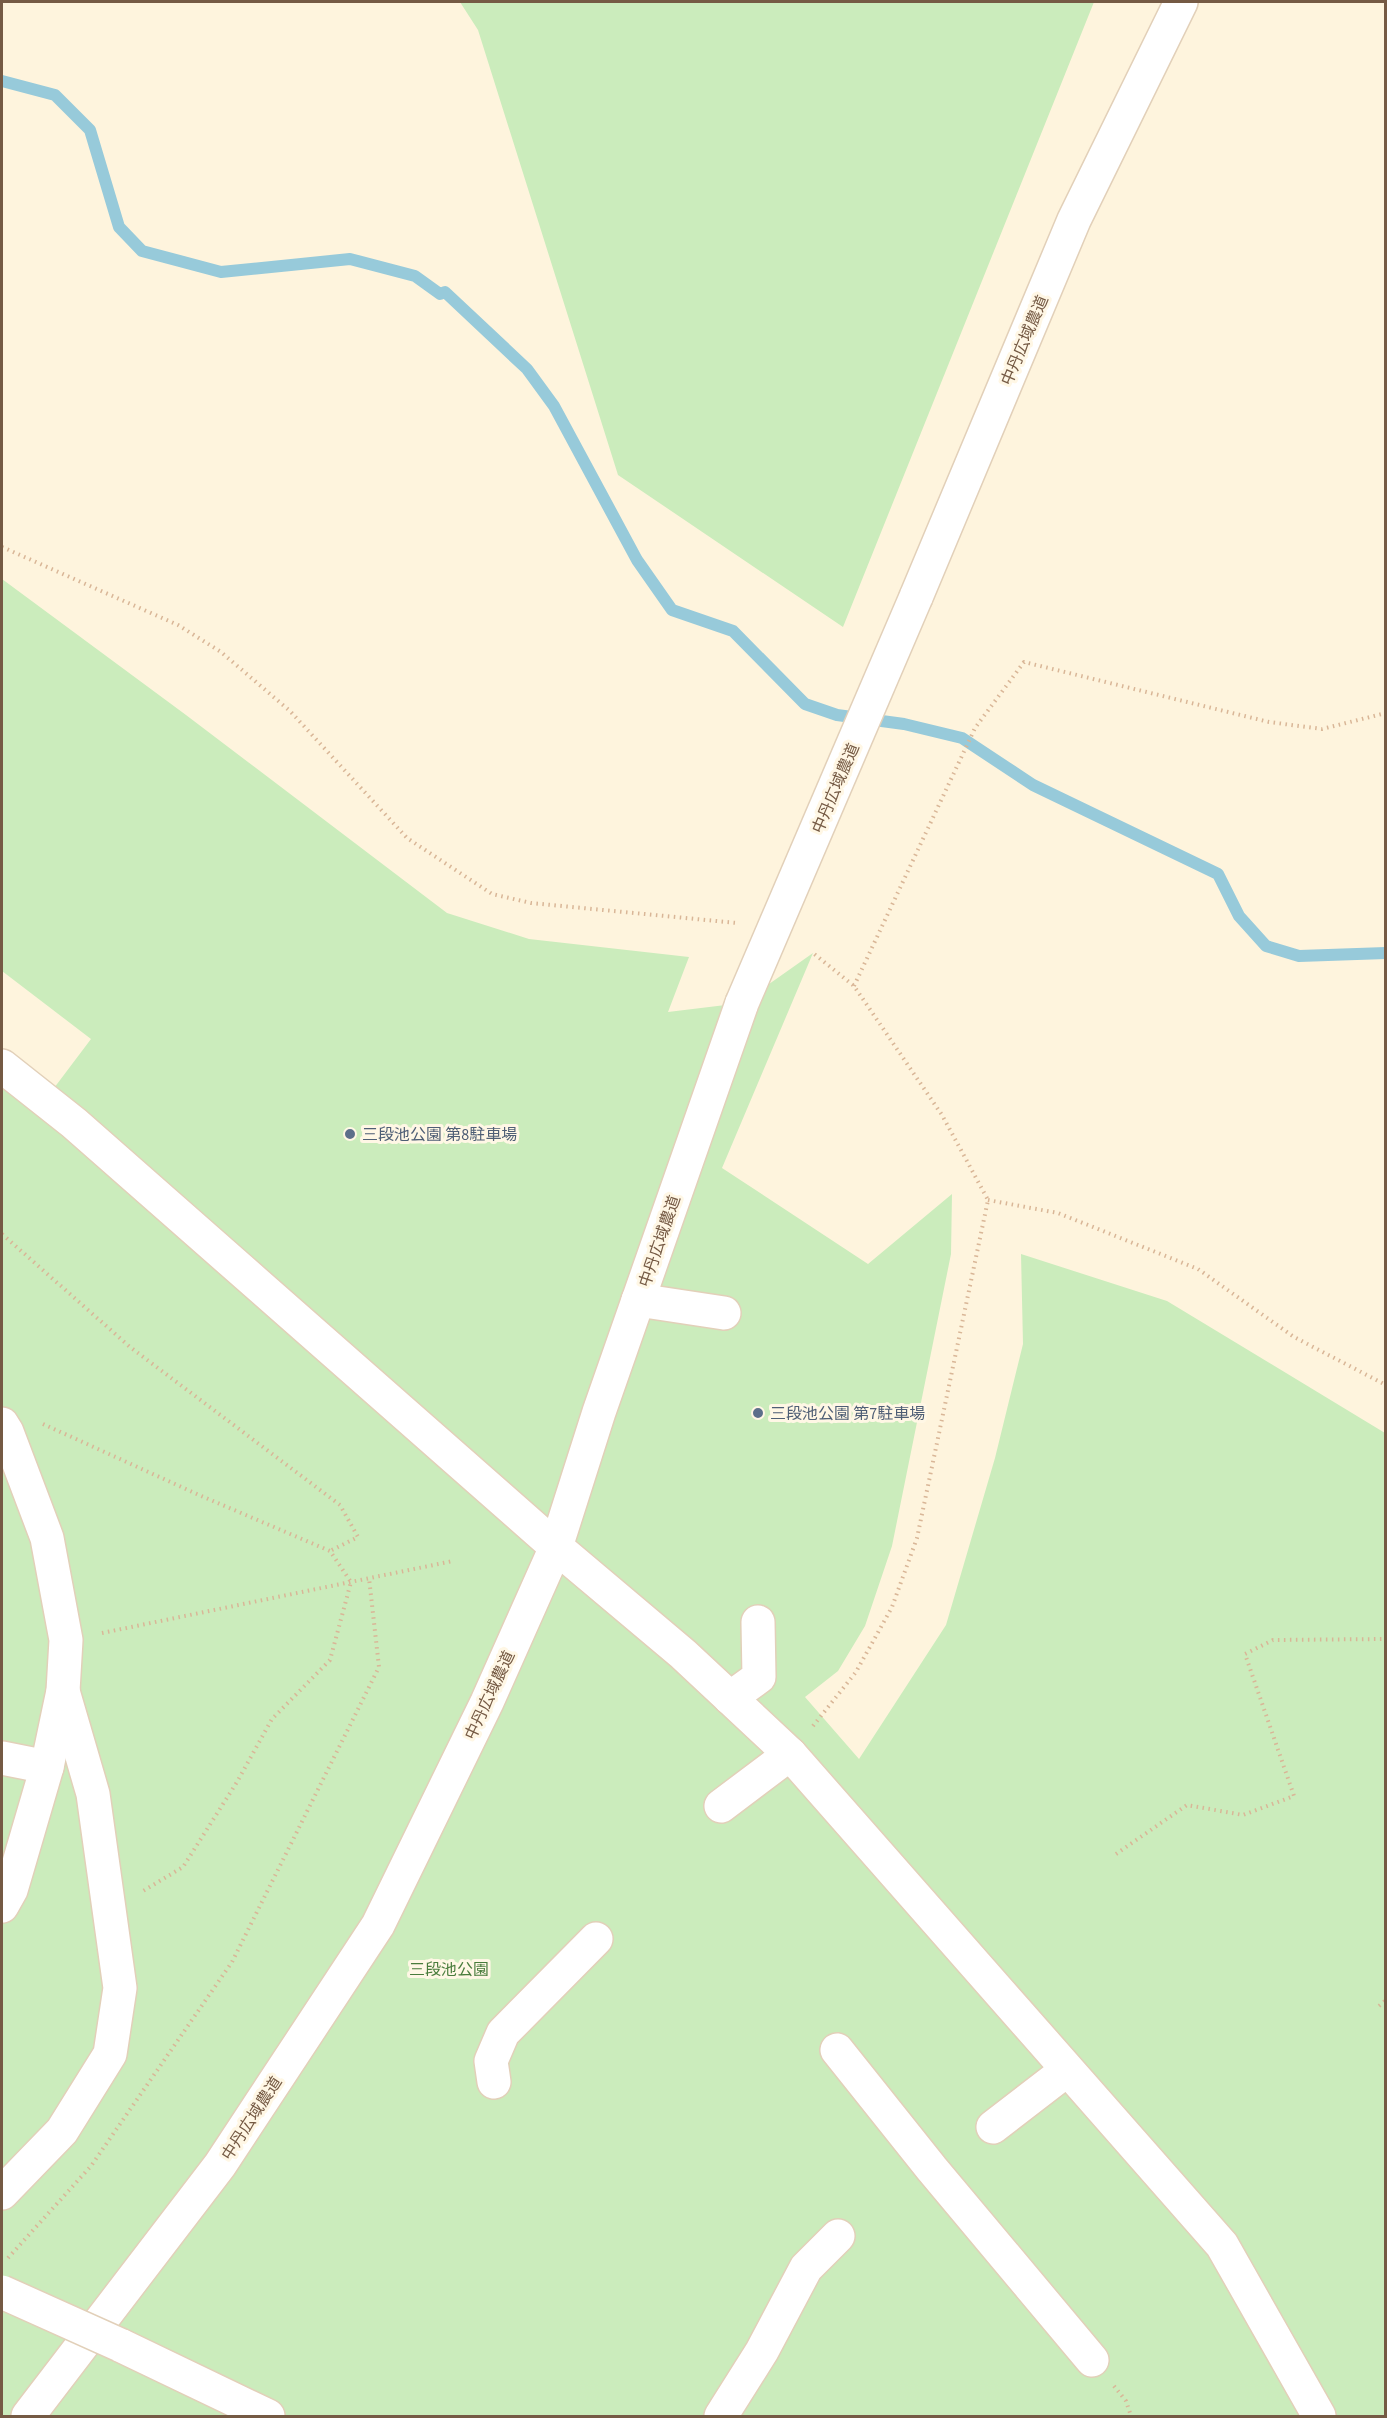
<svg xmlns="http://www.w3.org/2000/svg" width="1387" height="2418" font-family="'Source Sans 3','Noto Sans JP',sans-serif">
<rect width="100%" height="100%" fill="#fef4dd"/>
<g fill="#cbecbc">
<path d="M460,2H1094L843,627L618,475L478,30Z"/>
<path d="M2,579L186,715L447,913L529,939L689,957L668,1012L742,1003L813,953L722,1168L868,1264L952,1194L951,1254L892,1546L865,1626L838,1671L805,1697L859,1759L946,1625L995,1458L1023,1344L1021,1254L1167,1301L1385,1433V2416H2V1066L45,1100L91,1039L2,971Z"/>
</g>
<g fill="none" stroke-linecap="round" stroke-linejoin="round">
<path stroke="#97cada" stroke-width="12" d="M2,81L55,95L90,130L119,227L142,251L221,272L350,259L415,276L440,294L445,292L527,369L554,406L637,560L672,610L733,631L805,704L837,715L904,724L962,738L1033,785L1218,874L1239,916L1266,946L1299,956L1386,953"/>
<g stroke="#e2d0b9" stroke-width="36">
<g id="minor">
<path d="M916,597L1074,220L1181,2"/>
<path d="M2,1066L74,1123L556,1547L683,1654L790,1754L1222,2245L1319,2416"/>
<path d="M638,1300L724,1313"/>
<path d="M2,1424L7,1432L47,1538L66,1640L63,1691L47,1767L11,1890L2,1906"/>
<path d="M730,1698L759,1677L758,1622"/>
<path d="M2,1758L47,1767"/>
<path d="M721,1806L790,1754"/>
<path d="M837,2050L932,2169L1092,2360"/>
<path d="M494,2082L491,2061L503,2033L596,1939"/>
<path d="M993,2127L1067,2070"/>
<path d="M2,2193L62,2131L110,2054L120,1988L93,1794L63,1691"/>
<path d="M120,2345L268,2416"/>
<path d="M28,2416L220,2165L378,1925L487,1702L556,1547L599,1412L742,1003"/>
<path d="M721,2416L762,2351L806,2268L838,2236"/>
</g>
</g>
<g stroke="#d9b697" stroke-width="4" stroke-dasharray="1.5 4.5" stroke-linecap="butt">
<path d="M2,547L178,625L221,652L290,711L407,838L492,894L531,903L737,923"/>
<path d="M854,986L975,728L1024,662L1269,722L1322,729L1386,713"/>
<path d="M988,1200L1058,1213L1198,1269L1294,1337L1386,1385"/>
<path d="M2,1234L130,1347L340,1505L358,1537L330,1551"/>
<path d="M43,1424L199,1495L330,1551L351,1582L330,1660L272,1719L237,1782L183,1867L143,1891"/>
<path d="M102,1633L453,1561"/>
<path d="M813,1726L856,1672L892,1607L917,1538L988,1200L942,1115L854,986L813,953"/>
<path d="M1116,1854L1187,1805L1243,1815L1294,1796L1245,1654L1273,1640L1386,1639"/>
<path d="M1379,2006L1386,2000"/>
<path d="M8,2258L91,2166L232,1962L379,1667L369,1578"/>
<path d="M1114,2386L1126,2401L1131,2416"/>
</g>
<use href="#minor" stroke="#fff" stroke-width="33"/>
<g stroke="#e2d0b9" stroke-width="36" stroke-linecap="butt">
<g id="minor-bridge">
<path d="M742,1003L916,597"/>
<path d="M2,2292L120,2345"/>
</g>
</g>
<use href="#minor-bridge" stroke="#fff" stroke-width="33"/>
</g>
<g fill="#5c6f8a" stroke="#fff7e5" stroke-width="2">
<circle cx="350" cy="1134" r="6"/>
<circle cx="758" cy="1413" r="6"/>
</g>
<g text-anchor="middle" stroke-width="6" stroke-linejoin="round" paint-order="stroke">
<g font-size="16" fill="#755a44" stroke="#fff7e5">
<text transform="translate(1024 340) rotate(-67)" y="6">中丹広域農道</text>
<text transform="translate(835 788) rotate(-67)" y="6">中丹広域農道</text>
<text transform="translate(659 1241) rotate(-71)" y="6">中丹広域農道</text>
<text transform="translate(489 1695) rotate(-65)" y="6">中丹広域農道</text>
<text transform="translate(251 2118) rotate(-57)" y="6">中丹広域農道</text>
</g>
<g font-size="16" fill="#4e5e75" stroke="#fff7e5" text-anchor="start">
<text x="362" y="1140">三段池公園 第8駐車場</text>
<text x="770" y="1419">三段池公園 第7駐車場</text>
</g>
<g font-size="16" fill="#497c3c" stroke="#fff7e5">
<text x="449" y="1975">三段池公園</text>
</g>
</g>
<rect width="1387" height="2418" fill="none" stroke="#755a44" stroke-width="6"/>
</svg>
